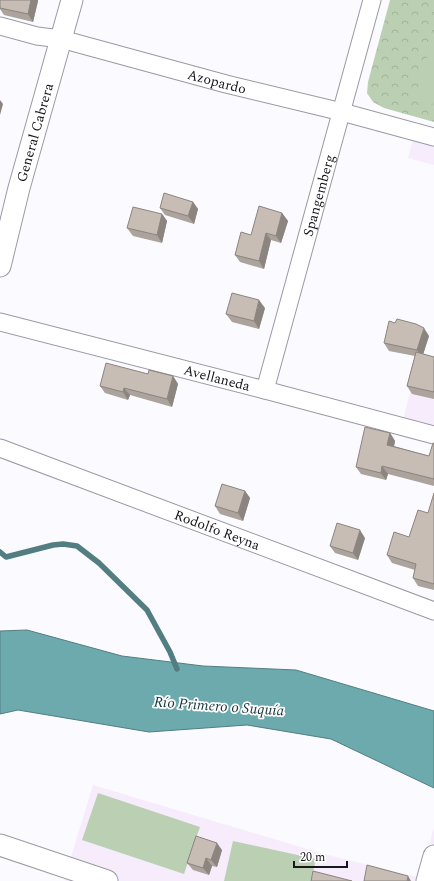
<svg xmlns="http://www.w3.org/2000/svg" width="434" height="881" font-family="Spectral,serif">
<defs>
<pattern id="forest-crowns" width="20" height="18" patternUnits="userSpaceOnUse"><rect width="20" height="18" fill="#bbd0b2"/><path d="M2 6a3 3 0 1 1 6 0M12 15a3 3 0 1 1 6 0" fill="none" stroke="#a0b298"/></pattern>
</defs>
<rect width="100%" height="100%" fill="#fafaff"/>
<g fill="#f6ecfc">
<path d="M417,126L434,131V165L408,158Z"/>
<path d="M419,357L434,361V445L399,436Z"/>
<path d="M93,785L324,854L421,878L434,827V881H67L64,880Z"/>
</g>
<path fill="url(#forest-crowns)" d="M390,0H434V122L384,108L373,102L367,93L368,82Z"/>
<g fill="#bbd0b2">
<path d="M430,47L434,48V104L416,99Z"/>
<path d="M98,793L200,827L184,874L82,840Z"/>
<path d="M233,841L316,859L311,881H224Z"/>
</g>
<path fill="#6caaae" stroke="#527e82" d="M27,630L122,656L203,666L296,670L434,711V788L331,739L247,725L149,732L18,710L0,714V631Z"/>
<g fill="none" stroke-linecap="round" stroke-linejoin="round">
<path stroke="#527e82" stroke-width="5.5" d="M0,552L6,557L53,545L63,544L77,546L99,563L147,610L170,652L177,669"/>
<g stroke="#9a9aa5" stroke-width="19">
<g id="minor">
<path id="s1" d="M0,26L37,36L61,39L226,84L342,112L434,137"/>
<path id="s2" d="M0,322L265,390L434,435"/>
<path id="s3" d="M265,390L372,0"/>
<path id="s4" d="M0,448L434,611"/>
</g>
</g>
<g stroke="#9a9aa5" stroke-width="23">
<g id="tertiary">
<path id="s5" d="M0,266L19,188L72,0"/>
<path d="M0,845L107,881"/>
<path d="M427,881L434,856"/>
</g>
</g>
<use href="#minor" stroke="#fff" stroke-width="17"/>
<use href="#tertiary" stroke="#fff" stroke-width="21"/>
</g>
<g fill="#aba39c">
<path d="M0,0H38V1L33,22L4,15L0,9Z"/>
<path d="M193,202L198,209L194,224L165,215L160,208Z"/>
<path d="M282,213L288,221L281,243L271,240L264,269L240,262L235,255L251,235Z"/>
<path d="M162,214L167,221L162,243L133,236L127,228Z"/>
<path d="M265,308L259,329L232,322L226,314Z"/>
<path d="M395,323L429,336L423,354L434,357V399L412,394L407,386L415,356L389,351L384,343Z"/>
<path d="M148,374L173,376L178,384L172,407L130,395L128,400L105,393L100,386Z"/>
<path d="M390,433L395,441L394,446L429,456L434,443V486L388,474L386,480L361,474L356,467Z"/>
<path d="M245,491L250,498L243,521L220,514L215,506Z"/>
<path d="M434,493V590L418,586L413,578L415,570L392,563L387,555L409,537L428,513Z"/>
<path d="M365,538L358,560L335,553L330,546Z"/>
<path d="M222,850L217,867L212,866L209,875L193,870L187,863Z"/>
</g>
<g fill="#8b847f">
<path d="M31,0H38V1L33,22L28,14Z"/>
<path d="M0,100L3,104L0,115Z"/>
<path d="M193,202L198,209L194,224L188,216Z"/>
<path d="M282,213L288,221L281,243L276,236Z"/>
<path d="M162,214L167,221L162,243L157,235Z"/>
<path d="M266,233L271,240L264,269L259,261Z"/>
<path d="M259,300L265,308L259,329L254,321Z"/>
<path d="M424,328L429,336L422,358L417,350Z"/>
<path d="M173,376L178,384L172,407L167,399Z"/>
<path d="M124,388L130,395L128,400L123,392Z"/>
<path d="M390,433L395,441L393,452L387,445Z"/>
<path d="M382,466L388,474L386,480L381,473Z"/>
<path d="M245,491L250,498L243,521L238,513Z"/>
<path d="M360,530L365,538L358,560L353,553Z"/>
<path d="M217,843L222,850L217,867L211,860Z"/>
<path d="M206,858L212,866L209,875L203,868Z"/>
<path d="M408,876L411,881H407Z"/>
</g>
<g fill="#c7bdb5" stroke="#8b847f">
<path d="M0,0H31L28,14L0,8Z"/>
<path d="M164,193L193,202L188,216L160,208Z"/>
<path d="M259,206L282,213L276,236L266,233L259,261L235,255L241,232L251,235Z"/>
<path d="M133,207L162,214L157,235L127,228Z"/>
<path d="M232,293L259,300L254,321L226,314Z"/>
<path d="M397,319L416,324L424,328L417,350L384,343L389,321L395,323Z"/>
<path d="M416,352L434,357V392L407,386Z"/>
<path d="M106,363L148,374L149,370L173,376L167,399L124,388L123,392L100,386Z"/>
<path d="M365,427L390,433L387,445L429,456L433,443H434V479L382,466L381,473L356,467Z"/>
<path d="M222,484L245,491L238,513L215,506Z"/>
<path d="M434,493V584L413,578L416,564L387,555L394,532L409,537L418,510L428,513Z"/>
<path d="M337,523L360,530L353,553L330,546Z"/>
<path d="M196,836L217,843L211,860L206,858L203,868L187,863Z"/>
<path d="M367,865L408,876L407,881H364Z"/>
<path d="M313,871L352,881H311Z"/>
</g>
<g text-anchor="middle" stroke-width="3.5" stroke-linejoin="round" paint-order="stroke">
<g font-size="14" fill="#17171b" stroke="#fff">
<text dy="5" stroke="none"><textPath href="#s1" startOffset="224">Azopardo</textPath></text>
<text dy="5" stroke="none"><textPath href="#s5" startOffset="138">General Cabrera</textPath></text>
<text dy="5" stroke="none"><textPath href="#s3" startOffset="202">Spangemberg</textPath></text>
<text dy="5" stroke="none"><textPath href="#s2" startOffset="224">Avellaneda</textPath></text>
<text dy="5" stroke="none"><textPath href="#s4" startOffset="232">Rodolfo Reyna</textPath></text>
</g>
<g font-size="15" font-style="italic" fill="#163639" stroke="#fff">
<text transform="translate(219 706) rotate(4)" y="5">Río Primero o Suquía</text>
</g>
</g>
<path d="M294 861v6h53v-6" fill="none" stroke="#17171b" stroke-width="2"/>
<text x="300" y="861" font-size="12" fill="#17171b" stroke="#ffffff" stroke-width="3" paint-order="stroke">20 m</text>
</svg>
